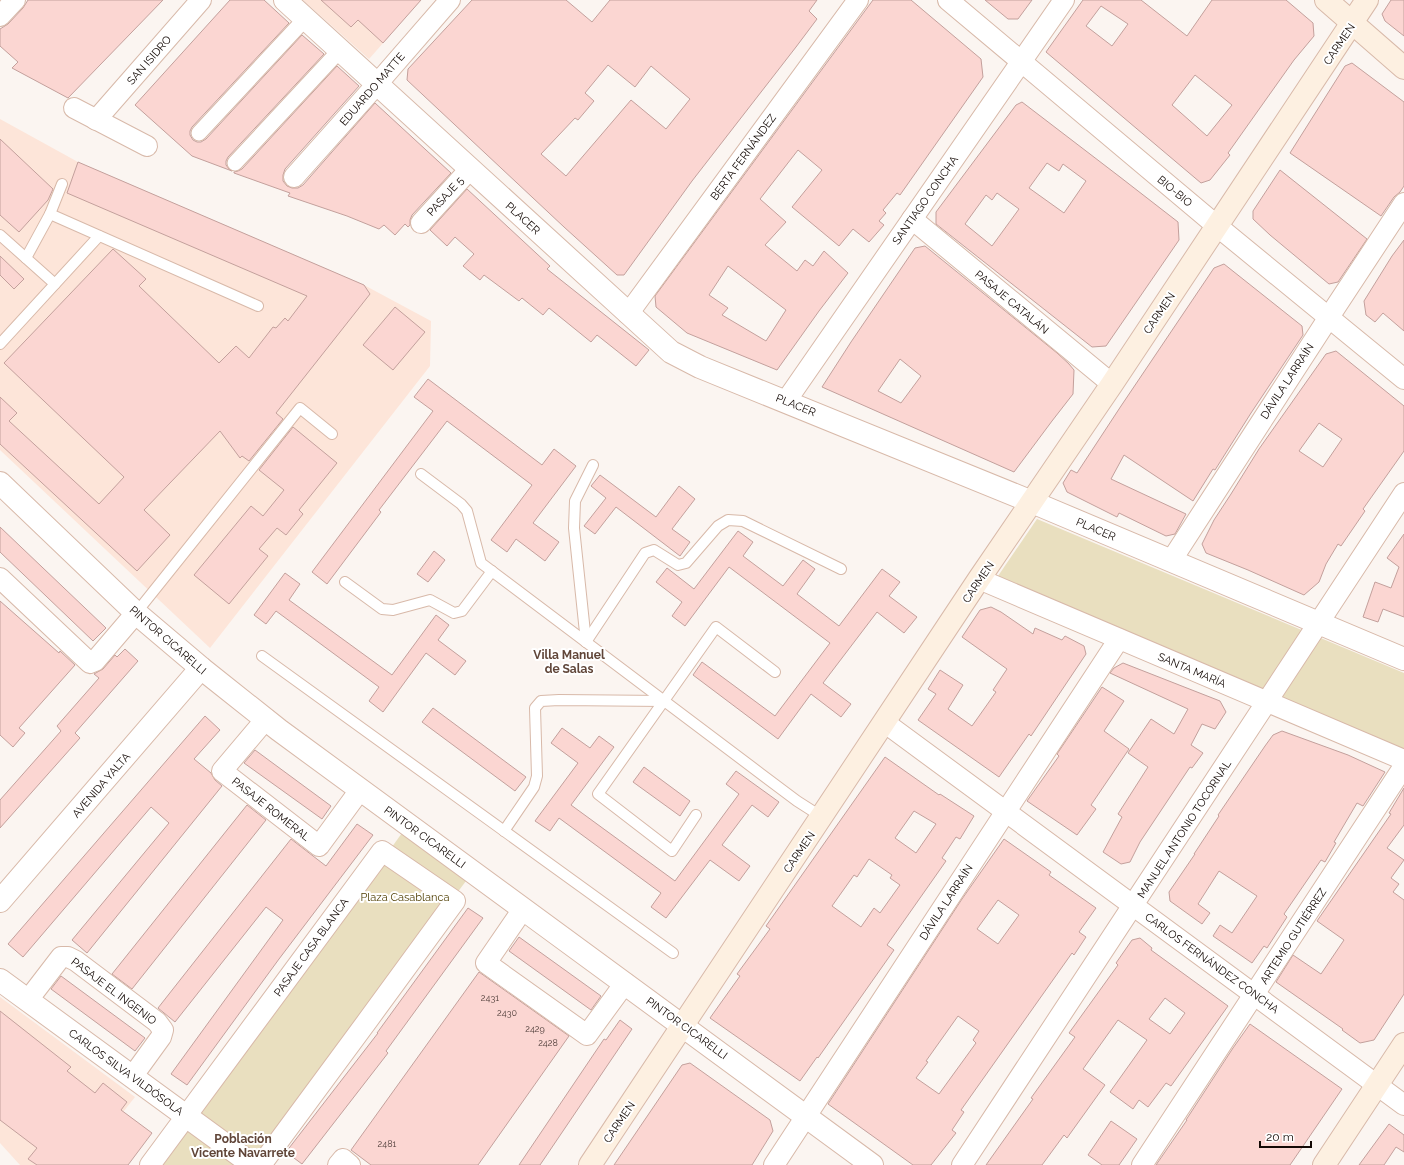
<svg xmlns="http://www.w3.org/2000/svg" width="1404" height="1165" font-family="Raleway,sans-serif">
<rect width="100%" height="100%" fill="#fbf5f1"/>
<g fill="#fde5d9">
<path d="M303,0H421L369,59Z"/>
<path d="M0,119L78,162L364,285L431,321L430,366L210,648L0,450Z"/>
<path d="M0,997L135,1097L81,1165H20L0,1143Z"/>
</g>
<g fill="#e9dfbf">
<path d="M1037,519L1404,673V749L998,576Z"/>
<path d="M402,833L466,881L254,1165H163Z"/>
</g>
<g fill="#fbd6d2" stroke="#c3a09c" fill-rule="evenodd">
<path d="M28,0H163L68,98L12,68L18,62L0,46V29L8,24L23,8Z"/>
<path d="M230,0H264L289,23L192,127L190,131V135L193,140L197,142H201L206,139L302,35L324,54L228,157L226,161V165L229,169L232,171L192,156L135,105Z"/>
<path d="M321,0H421L383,43L358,20L351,27Z"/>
<path d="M472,0H566L592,22L610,0H817L809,11L817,19L796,47L692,181L624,275H617L564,227L407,80L408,69ZM608,65L635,87L651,66L690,99L666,129L631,100L566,176L541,154L575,118L578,120L594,101L585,93Z"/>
<path d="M873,0H911L981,59L983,77L900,195L897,193L883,210L886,213L879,221L884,225L869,242L853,229L839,246L792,207L822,170L798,150L760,199L786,222L765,245L797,271L805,260L813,266L824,251L848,273L819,311L777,370L687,333L656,307L655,296ZM728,266L786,310L766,341L722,315L728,308L709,295Z"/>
<path d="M985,0H1032L1018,19H1008Z"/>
<path d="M1083,0H1141L1187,36L1212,0H1286L1313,23L1314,36L1294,60L1228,153L1230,155L1210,180L1201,183L1046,52ZM1101,6L1128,24L1112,46L1086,26ZM1195,75L1232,105L1207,136L1172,105Z"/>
<path d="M1391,0H1404V36L1385,21L1382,14Z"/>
<path d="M1352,63L1404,102V186L1400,192L1394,197L1381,216L1290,153L1345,66Z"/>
<path d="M337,66L359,86L285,169L283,175V181L287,186L292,188H298L303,185L375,103L451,173L412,215L410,220V225L408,227L405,224L395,235L384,225L379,229L347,216L288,196L290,193L234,173V172L238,171L242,169Z"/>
<path d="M1022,102L1120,177L1178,222L1179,240L1106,346L1092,347L936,224V212L1016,105ZM1047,163L1059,171L1063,164L1086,181L1064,213L1029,188ZM997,193L1019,209L992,246L965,224L986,195L992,200Z"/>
<path d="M0,139L53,189L48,200L19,232L0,215Z"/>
<path d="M78,162L364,285L370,294L276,413L283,419L249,461L242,456L240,458L220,431L144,510L170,535L137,571L0,444V397L17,413L9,421L99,504L124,477L4,363L113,249L146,279L139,286L219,363L236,346L249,358L273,327L276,328L285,318L288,321L307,296L67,193Z"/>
<path d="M1280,170L1367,239L1338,282L1329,284L1270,235L1253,219V211Z"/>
<path d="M467,189L550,266L547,269L649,350L636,366L597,335L591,342L549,308L543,315L522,298L519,301L484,275L480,280L463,266L474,254L455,237L447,246L430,230Z"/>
<path d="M1404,240V331L1383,313L1375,322L1366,315L1364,301L1392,256Z"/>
<path d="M925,246L1057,353L1069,364L1074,370L1073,394L1052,421L1014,472L822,387L851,342L915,248ZM900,359L921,376L901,403L878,391Z"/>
<path d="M0,256L24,279L14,289L0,275Z"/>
<path d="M1224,264L1302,326L1303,335L1251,413L1215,470L1213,469L1193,501L1124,455L1111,479L1186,514L1175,534L1166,536L1119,513L1117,517L1067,492L1063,483L1071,470L1077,473L1121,406L1214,268Z"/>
<path d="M395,307L425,332L393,370L363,345Z"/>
<path d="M1336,351L1404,406V451L1363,509L1365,511L1341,546L1338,544L1326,564L1319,582L1304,595L1248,570L1206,553L1202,544L1214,520L1231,494L1259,449L1326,354ZM1319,423L1342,439L1323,467L1299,451Z"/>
<path d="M428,379L542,465L554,449L576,466L533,523L559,542L545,561L516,539L507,552L491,540L532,485L447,421L379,510L381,512L327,584L312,572L433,411L414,397Z"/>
<path d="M293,427L337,463L299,510L303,514L286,535L277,528L259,549L268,556L229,604L194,575L251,506L263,516L284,490L259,470Z"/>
<path d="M600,475L656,517L679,486L695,499L672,529L690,542L680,556L616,507L595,534L584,526L606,498L591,486Z"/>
<path d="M0,527L106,628L93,641L0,552Z"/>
<path d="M738,531L753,542L743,556L783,586L803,560L815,569L797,594L839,626L882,569L900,582L889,596L917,617L904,633L877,612L823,683L851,704L841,717L811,694L778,739L693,675L702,662L775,716L830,643L729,567L685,626L672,616L682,602L656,582L667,568L694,589Z"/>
<path d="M1404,534V617L1383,609L1378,622L1363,617L1375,582L1391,588L1399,567L1387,558Z"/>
<path d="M434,551L445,560L428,582L417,574Z"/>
<path d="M285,573L300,584L289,600L392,675L436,615L449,625L438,640L466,661L455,675L426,653L383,712L369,701L379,687L276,611L266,624L254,615Z"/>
<path d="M0,601L59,653L60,651L75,665L19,728L25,733L13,747L0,735Z"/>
<path d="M991,607L1001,612L1033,634L1035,628L1062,640L1065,636L1084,646L1086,654L1031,736L1029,734L999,777L918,720L936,694L928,689L940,670L963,685L948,709L972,726L996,692L993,690L1007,669L962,637L980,610Z"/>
<path d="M125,649L138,661L75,733L80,738L0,828V800L61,731L57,726L99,678L94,674L103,669L115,655L117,657Z"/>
<path d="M1123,663L1220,701L1226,712L1215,729L1202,724L1191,745L1203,753L1192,768L1190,767L1140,842L1130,862L1121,864L1103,852L1122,817L1118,814L1148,767L1128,753L1151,719L1174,734L1188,709L1110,673L1114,668Z"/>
<path d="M1102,687L1124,701L1104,731L1129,749L1091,805L1096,809L1077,835L1027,801L1059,756L1057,754Z"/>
<path d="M433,708L526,777L515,791L422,722Z"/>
<path d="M205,716L220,730L194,759L211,773L215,780L222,786L87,953L72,940L169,823L151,807L23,957L8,944Z"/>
<path d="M562,728L590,748L599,736L614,747L571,805L675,881L739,794L726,784L736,771L779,802L768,817L752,805L722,845L750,866L739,881L710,860L666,918L651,907L661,893L559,818L550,831L535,821L578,763L551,743Z"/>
<path d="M1282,731L1348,755L1385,772L1363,806L1357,803L1334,842L1336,843L1325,862L1321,860L1284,914L1287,917L1267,948L1264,946L1252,963L1213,936L1220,925L1232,933L1257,896L1219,871L1198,904L1210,913L1202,924L1170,901L1169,892L1195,854H1194L1219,816L1218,815L1265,746L1273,735Z"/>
<path d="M255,750L331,806L322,819L244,763Z"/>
<path d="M885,757L939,795L940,794L974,816L960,839L956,837L942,858L946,861L887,945L894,950L818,1058L817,1057L800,1081L710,1018L740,976L737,974L770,929L766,926ZM914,811L936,824L916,853L895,838ZM869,859L892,875L890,878L900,885L880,913L874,908L861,927L832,906L854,875L857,877Z"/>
<path d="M644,767L690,801L680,816L633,782Z"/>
<path d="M1404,788V825L1387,848L1404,860L1391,878L1399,884L1393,892L1404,900V994L1374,1040L1360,1043L1342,1030L1343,1029L1276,982L1293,955L1321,974L1344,940L1317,921L1391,814L1389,813Z"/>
<path d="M247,805L266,820L132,989L112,974Z"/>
<path d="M357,824L373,835L279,959L187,1085L171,1074L283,920L266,907L175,1022L158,1008L291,839L326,866Z"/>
<path d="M1004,839L1051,872L1049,875L1096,908L1079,932L1086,937L1074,955L1072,953L961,1110L964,1112L952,1130L956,1133L931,1165H913L828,1104L962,899ZM998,900L1019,915L998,944L977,929ZM958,1016L979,1031L973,1040L976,1043L939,1094L916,1078L928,1062L926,1061Z"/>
<path d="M468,908L483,918L386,1051L388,1053L302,1164L286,1152L378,1033H377Z"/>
<path d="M519,937L601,996L591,1010L509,951Z"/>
<path d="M1140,938L1152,948L1151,950L1228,1006L1171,1086L1166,1083L1148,1107L1139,1100L1133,1109L1110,1092L1147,1040L1118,1020L1083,1069L1105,1085L1067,1138L1064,1135L1042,1165H986L1033,1099L1031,1098L1075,1037L1069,1033L1118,965L1116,963L1132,940ZM1165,998L1185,1013L1170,1034L1149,1019Z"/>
<path d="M479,972L569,1036L478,1165H371L351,1150Z"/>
<path d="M61,976L145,1038L135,1051L51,989Z"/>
<path d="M0,1011L71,1067L67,1071L95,1093L103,1083L127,1102L121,1110L152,1133L128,1165H37L28,1159L37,1148L0,1120Z"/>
<path d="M620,1020L632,1029L540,1165H519L604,1039L606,1040Z"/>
<path d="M1250,1024L1342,1089L1290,1165H1156L1187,1120H1186L1233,1048Z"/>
<path d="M690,1063L770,1120L773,1131L752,1165H614L682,1065Z"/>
<path d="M1111,1121L1137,1139L1119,1165H1102L1088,1155Z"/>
<path d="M1389,1124L1404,1135V1152L1396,1147L1384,1165H1359Z"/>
</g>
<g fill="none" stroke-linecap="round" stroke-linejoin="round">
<g stroke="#d8b9a9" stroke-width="12">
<g id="service">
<path d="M50,214L258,306"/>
<path d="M0,235L55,284"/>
<path d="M26,258L50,214L62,184"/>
<path d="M0,344L99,236"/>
<path d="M421,474L461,504L467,511L481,563L797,801L822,817"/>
<path d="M345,582L382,609L393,610L430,600L454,613L462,611L492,571"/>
<path d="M136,613L300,408L332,434"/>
<path d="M586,642L645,553L654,550L678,565L686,563L718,526L728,520L743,521L841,569"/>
<path d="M586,642L574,528L575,501L593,465"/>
<path d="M262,656L673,953"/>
<path d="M696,815L672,851L598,794L716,627L775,672"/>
<path d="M504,831L534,787L537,776L535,708L541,701L559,700L664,701"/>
</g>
</g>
<g stroke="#d8b9a9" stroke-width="17">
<g id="pedestrian">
<path d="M199,133L305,19"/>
<path d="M235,163L340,50"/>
</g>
</g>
<g stroke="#d8b9a9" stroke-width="22">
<g id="minor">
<path d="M948,0L1217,226L1404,379"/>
<path d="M0,16L15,0"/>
<path d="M74,108L147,146"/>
<path d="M96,120L201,0"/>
<path d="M294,177L377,84L450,0"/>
<path d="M912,219L1112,384"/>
<path d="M421,223L470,169"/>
<path d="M628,314L858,0"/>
<path d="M786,401L1064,0"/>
<path d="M1171,561L1329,317L1404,203"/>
<path d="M0,578L90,663L95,661L136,613"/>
<path d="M979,579L1404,760"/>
<path d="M266,719L222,771L319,846L360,790"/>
<path d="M884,722L1404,1105"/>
<path d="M523,909L486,963L587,1035L625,983"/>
<path d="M28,1000L61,957H68L76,961L157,1022L163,1030L161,1037L132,1077"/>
<path d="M150,1165L382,851L455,901L368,1020L261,1165"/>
<path d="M338,1165L343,1159L350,1165"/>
<path d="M774,1165L1119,639"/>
<path d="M962,1165L1404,493"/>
<path d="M1142,1165L1404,766"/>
</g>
</g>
<g stroke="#d8b9a9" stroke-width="24">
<g id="tertiary">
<path d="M285,0L671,352L700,367L1032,502L1404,659"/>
<path d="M0,483L136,613L201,668L279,730L872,1165"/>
<path d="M0,901L201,668"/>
<path d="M0,980L253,1165"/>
</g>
</g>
<g stroke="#d8b9a9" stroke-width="24">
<g id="secondary">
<path d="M1326,0L1404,68"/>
<path d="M590,1165L979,579L1112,384L1367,0"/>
<path d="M1324,1165L1404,1044"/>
</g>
</g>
<use href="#service" stroke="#fff" stroke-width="10"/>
<use href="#pedestrian" stroke="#fff" stroke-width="15"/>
<use href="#minor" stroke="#fff" stroke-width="20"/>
<use href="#tertiary" stroke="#fff" stroke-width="22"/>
<use href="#secondary" stroke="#fdf0e1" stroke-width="22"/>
</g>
<g text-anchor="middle" stroke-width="4" stroke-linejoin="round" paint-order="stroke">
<g font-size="9" fill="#4d3c38">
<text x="490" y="1001">2431</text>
<text x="507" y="1016">2430</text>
<text x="535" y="1032">2429</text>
<text x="548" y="1046">2428</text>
<text x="387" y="1147">2481</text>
</g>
<g font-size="11" fill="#130905" stroke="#fff">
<text transform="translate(1339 44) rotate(-56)" y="4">CARMEN</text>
<text transform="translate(149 60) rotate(-49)" y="4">SAN ISIDRO</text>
<text transform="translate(372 89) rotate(-49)" y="4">EDUARDO MATTE</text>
<text transform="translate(743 157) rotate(-54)" y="4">BERTA FERNÁNDEZ</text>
<text transform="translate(1175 191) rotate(40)" y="4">BIO-BIO</text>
<text transform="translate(445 196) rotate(-48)" y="4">PASAJE 5</text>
<text transform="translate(925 200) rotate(-55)" y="4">SANTIAGO CONCHA</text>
<text transform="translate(523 218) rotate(42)" y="4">PLACER</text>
<text transform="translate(1012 302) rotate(40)" y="4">PASAJE CATALÁN</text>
<text transform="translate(1159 313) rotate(-56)" y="4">CARMEN</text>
<text transform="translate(1287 381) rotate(-57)" y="4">DÁVILA LARRAÍN</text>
<text transform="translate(796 405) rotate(22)" y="4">PLACER</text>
<text transform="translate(1096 529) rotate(23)" y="4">PLACER</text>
<text transform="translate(978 582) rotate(-56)" y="4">CARMEN</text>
<text transform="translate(168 640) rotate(41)" y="4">PINTOR CICARELLI</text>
<text transform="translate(1192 670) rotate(23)" y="4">SANTA MARÍA</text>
<text transform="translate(101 785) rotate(-49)" y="4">AVENIDA YALTA</text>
<text transform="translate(271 809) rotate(38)" y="4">PASAJE ROMERAL</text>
<text transform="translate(1184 829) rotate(-57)" y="4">MANUEL ANTONIO TOCORNAL</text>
<text transform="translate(425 837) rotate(36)" y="4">PINTOR CICARELLI</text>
<text transform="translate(799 852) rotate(-56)" y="4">CARMEN</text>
<text transform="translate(946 902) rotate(-57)" y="4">DÁVILA LARRAÍN</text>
<text transform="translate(1293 936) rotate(-57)" y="4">ARTEMIO GUTIÉRREZ</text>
<text transform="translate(311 947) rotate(-54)" y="4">PASAJE CASA BLANCA</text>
<text transform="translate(1212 963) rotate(36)" y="4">CARLOS FERNÁNDEZ CONCHA</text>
<text transform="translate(114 991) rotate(37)" y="4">PASAJE EL INGENIO</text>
<text transform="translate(687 1028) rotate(36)" y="4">PINTOR CICARELLI</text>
<text transform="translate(126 1072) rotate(36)" y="4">CARLOS SILVA VILDÓSOLA</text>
<text transform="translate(619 1122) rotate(-56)" y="4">CARMEN</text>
</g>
<g font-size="11" fill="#4e3d00" stroke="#fff">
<text x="405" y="901">Plaza Casablanca</text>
</g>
<g font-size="12" font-weight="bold" fill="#604538" stroke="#fff">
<text x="569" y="659">Villa Manuel<tspan x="569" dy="14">de Salas</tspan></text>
<text x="243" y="1143">Población<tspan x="243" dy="14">Vicente Navarrete</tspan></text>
</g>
</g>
<path d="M1260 1141v6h51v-6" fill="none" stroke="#130905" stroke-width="2"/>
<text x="1266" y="1141" font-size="12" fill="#130905" stroke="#ffffff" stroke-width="3" paint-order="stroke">20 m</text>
</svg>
